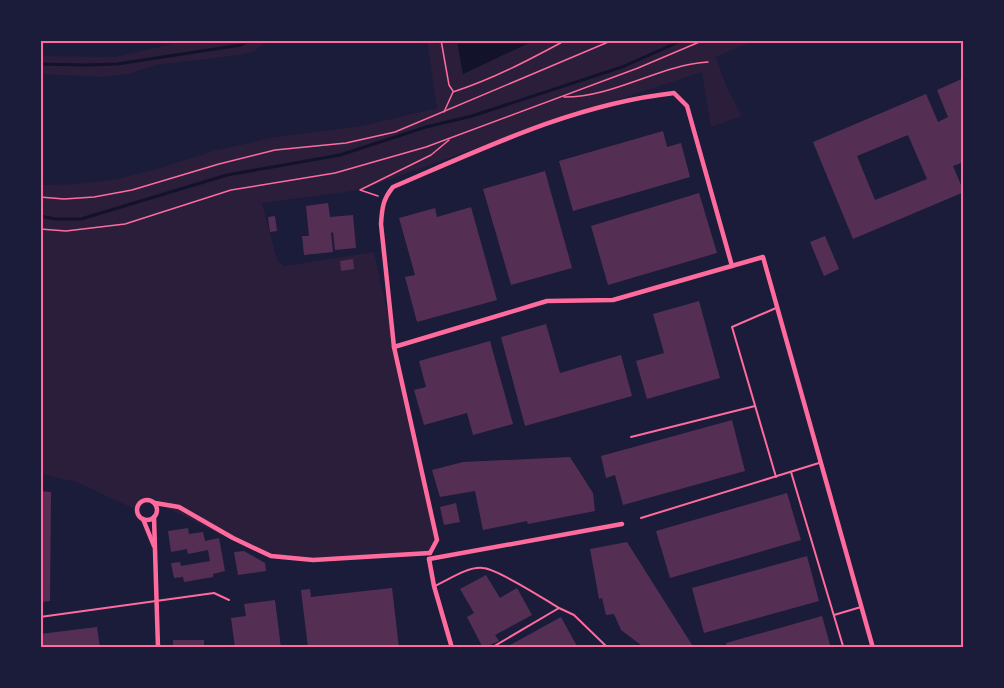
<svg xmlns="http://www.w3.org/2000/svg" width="1004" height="688" font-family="Lato,sans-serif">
<rect width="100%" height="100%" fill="#1b1b3a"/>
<g fill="#2a1e3b">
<path d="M185,41H267L255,51L240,55L156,65L128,74L102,77L41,74V56L115,57Z"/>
<path d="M427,41H457L463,74L533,41H761L743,45L716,57L727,88L742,116L711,127L702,72L527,130L360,190L262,203L277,260L284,266L374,252L437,540L430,553L313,560L271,556L269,558L150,500L141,502L137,510L76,482L41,474L40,185L79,184L118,179L160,168L217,150L276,137L362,126L437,108Z"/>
</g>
<path fill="#12122b" d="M457,40H533V41L463,74Z"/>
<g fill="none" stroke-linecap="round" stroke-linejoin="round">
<g stroke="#12122b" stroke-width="3">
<path d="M40,64L84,65L117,64L241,45L250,40"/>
<path d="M40,216L55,219H81L227,175L340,155L426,127L472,116L622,67L683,40"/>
</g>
</g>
<g fill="#542f53" fill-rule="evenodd">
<path d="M964,78V162L953,166L964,192L853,239L813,142L926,94L938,122L948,117L937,90ZM908,135L927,179L875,200L857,156Z"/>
<path d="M663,131L667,147L681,143L690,177L573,211L559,161Z"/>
<path d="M545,171L572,268L511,285L483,189Z"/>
<path d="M699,193L717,253L608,285L591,226Z"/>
<path d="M328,203L330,217L353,215L356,248L335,250L333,232L331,233L333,252L304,255L302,236H309L306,206Z"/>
<path d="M471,207L497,300L417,322L405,277L415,275L399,218L435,208L437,217Z"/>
<path d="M275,216L277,231L270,232L268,217Z"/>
<path d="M825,236L839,269L824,276L810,242Z"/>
<path d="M353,259L354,269L341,271L340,261Z"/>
<path d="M699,301L720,378L647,399L636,361L664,353L653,314Z"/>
<path d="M546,324L560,373L621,355L632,396L525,426L501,337Z"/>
<path d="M490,341L513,424L473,435L467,413L424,425L414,390L426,387L419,361Z"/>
<path d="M732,420L745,471L623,505L615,475L606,478L601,456Z"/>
<path d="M570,457L593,493L595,511L528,524L527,521L483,530L475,491L440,497L432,470L463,462Z"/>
<path d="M40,491L51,492L50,601L40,602Z"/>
<path d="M787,493L801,540L670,578L656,531Z"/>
<path d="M456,503L460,522L444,525L440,507Z"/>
<path d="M188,528L189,534L203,532L205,541L219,538L225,571L213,574V577L184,582L183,577L174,578L171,563L180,562L181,566L210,561L208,550L188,554L187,549L171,552L168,531Z"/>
<path d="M627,542L694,648H645L621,630L614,614L606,615L602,598L599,599L590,549Z"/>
<path d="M244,551L265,563L266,571L238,575L234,552Z"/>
<path d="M807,556L819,601L704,633L692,588Z"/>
<path d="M486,575L500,598L517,588L532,615L495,635L499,641L483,648L467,617L474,613L460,589Z"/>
<path d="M392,588L399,648H308L301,590L310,589L311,597Z"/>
<path d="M275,600L281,648H235L231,618L246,616L244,604Z"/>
<path d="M822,616L831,648H728L726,643Z"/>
<path d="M561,617L578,648H505Z"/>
<path d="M97,627L100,648H40V634Z"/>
<rect x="173" y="640" width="31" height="8"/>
</g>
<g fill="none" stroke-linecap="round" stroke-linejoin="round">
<g stroke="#ff6b9d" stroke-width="1.5">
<path d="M441,40L449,85L453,91"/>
<path d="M564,97C615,97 659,65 708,62"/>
<path d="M444,112L453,92C493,79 529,60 566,40"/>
<path d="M378,196L360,190L431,155L449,140"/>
<path d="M40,197L64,199L94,197L132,190L219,164L275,150L346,143L395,132L613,40"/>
<path d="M40,229L66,231L125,224L231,190L335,173L426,147L638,68L704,40"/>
</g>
<g stroke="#ff6b9d" stroke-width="2">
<path d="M631,437L755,406"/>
<path d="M791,472L843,646"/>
<path d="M776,477L732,327L776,308"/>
<path d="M641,518L819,463"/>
<path d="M435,586C448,580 468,566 483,568C498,569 544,599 559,608"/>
<path d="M834,615L861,607"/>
<path d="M40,617L214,593L229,600"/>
<path d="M491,648L559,608L574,615L608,648"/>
</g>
<g stroke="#ff6b9d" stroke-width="4.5">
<path d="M394,347L547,301L613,300L763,257L873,648"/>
<circle cx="147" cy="510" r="10"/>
<path d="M155,503L179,507L233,538L271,556L313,560L430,553"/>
<path d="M154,517L158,648"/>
<path d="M143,519L154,546"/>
<path d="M430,553L437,540L394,347L381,224C382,208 383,199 393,187C484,148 575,104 674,93L687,106L732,266"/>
<path d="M429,559L622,524"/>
<path d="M429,559L434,586L452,648"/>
</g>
</g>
<rect width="1004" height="688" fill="none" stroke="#1b1b3a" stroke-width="84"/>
<rect x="42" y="42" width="920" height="604" fill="none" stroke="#ff6b9d" stroke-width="2"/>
</svg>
